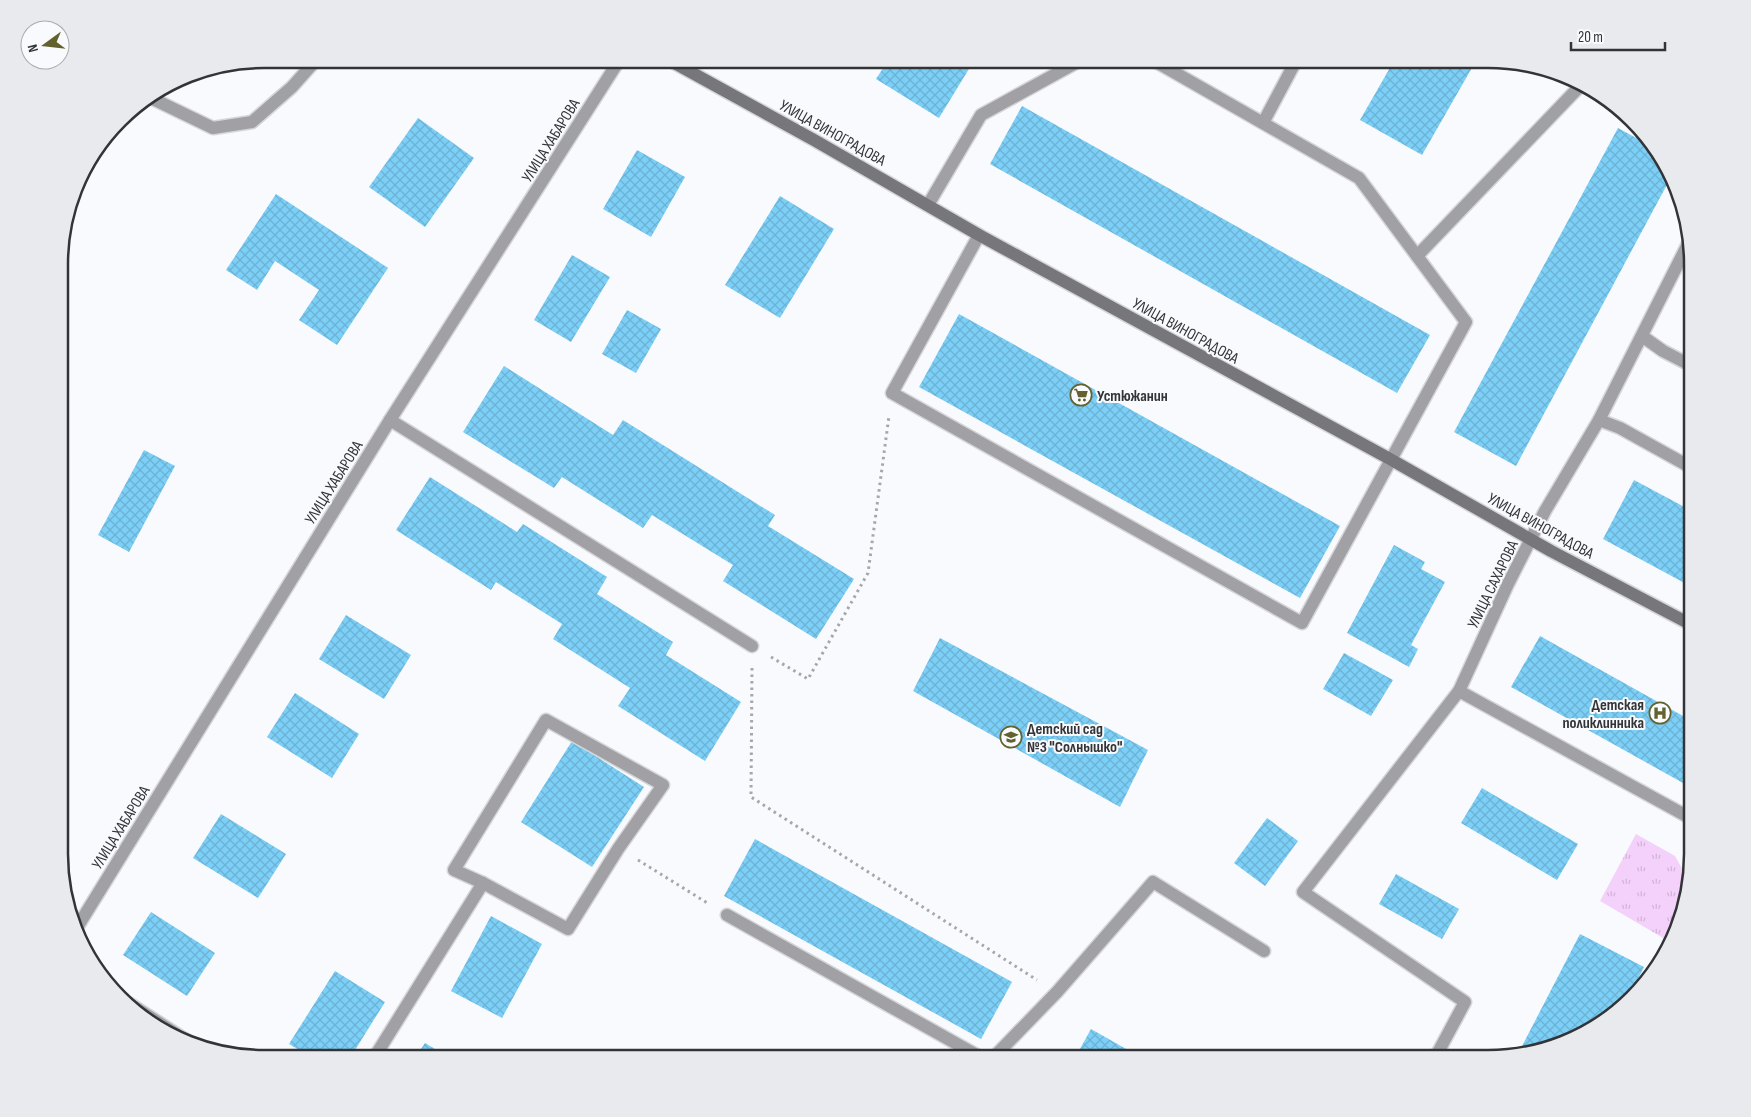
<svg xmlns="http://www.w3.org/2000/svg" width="1751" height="1117" font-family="'Sofia Sans Condensed',sans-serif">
<defs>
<pattern id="park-tufts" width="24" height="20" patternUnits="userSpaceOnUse" patternTransform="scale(1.25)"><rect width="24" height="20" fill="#f4d1fa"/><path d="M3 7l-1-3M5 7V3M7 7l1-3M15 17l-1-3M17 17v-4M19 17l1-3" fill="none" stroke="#d2b4d7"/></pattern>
<pattern id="building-cross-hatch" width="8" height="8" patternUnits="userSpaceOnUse" patternTransform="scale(1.25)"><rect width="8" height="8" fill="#7ccff6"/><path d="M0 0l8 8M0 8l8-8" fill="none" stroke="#6cb2d4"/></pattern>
</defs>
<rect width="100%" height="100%" fill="#f8fafd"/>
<path fill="url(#park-tufts)" d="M1636,834L1675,856L1689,881L1681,919L1670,942L1600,901Z"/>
<g fill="url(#building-cross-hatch)">
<path d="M889,59H975L939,118L876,79Z"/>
<path d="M1395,59H1477L1422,155L1360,120Z"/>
<path d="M1022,106L1430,335L1397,393L990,164Z"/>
<path d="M418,118L474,158L425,227L369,187Z"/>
<path d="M1618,128L1649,145L1665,161L1670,179L1516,466L1454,432Z"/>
<path d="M637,150L685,177L651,237L603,209Z"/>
<path d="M276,194L388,268L337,345L299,320L319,290L275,261L257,290L226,270Z"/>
<path d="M780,196L834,229L780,318L725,285Z"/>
<path d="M572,255L610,277L571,342L534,320Z"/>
<path d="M627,310L661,329L636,373L602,354Z"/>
<path d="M959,314L1340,526L1300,598L919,387Z"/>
<path d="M504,366L613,435L623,420L775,515L768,526L854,579L816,639L723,581L733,565L652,515L643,528L562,477L554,488L463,432Z"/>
<path d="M144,450L175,466L129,552L98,535Z"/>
<path d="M430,477L517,532L523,524L607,577L597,594L673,642L666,655L741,702L705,761L618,706L630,688L553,639L562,624L496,582L491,590L396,530Z"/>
<path d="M1634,480L1692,511V587L1603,539Z"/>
<path d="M1394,545L1425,562L1421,569L1445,582L1411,645L1418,649L1409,667L1347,633Z"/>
<path d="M346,615L411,655L384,699L319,659Z"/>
<path d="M1540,636L1692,721V788L1511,687Z"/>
<path d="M940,638L1148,750L1120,807L913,691Z"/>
<path d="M1344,653L1393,680L1371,716L1323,689Z"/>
<path d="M295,693L359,734L332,778L267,737Z"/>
<path d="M572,741L644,787L592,867L521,822Z"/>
<path d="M1482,788L1578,844L1557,880L1461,823Z"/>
<path d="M221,814L286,854L258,898L193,858Z"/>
<path d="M1267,818L1298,841L1265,886L1234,863Z"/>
<path d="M755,839L1012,982L981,1039L724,896Z"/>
<path d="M1396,874L1459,909L1442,939L1379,904Z"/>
<path d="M151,912L215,953L187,996L123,955Z"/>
<path d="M491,916L542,944L502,1018L451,991Z"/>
<path d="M1580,934L1644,967L1632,991L1589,1031L1519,1052Z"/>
<path d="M335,971L385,1002L350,1058H313L289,1044Z"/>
<path d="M1091,1029L1142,1058H1075Z"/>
<path d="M425,1043L450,1058H415Z"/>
</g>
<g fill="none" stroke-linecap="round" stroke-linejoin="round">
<g stroke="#d4d6d9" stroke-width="15">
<g id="lane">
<path d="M149,97L213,128L252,122L292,87L317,59"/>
<path d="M1263,123L1297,59"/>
<path d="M928,205L981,115L1083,59"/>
<path d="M979,235L892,393L1302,623L1466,322L1359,178L1151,59"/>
<path d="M1417,256L1582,84"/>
<path d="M1642,336L1663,351L1692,366"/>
<path d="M390,420L752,646"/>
<path d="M1599,420L1620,428L1692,468"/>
<path d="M1459,691L1692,819"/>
<path d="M546,720L663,785L618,849L568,929L483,883L454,870Z"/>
<path d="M727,915L982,1058"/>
<path d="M374,1058L483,883"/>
<path d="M993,1058L1057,992L1153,882L1264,951"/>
</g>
</g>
<g stroke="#d4d6d9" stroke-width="15">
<g id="street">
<path d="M78,926L390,420L620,59"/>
<path d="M130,1004L192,1044"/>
<path d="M1435,1058L1465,1002L1303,892L1459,691L1508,584L1545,511L1599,420L1689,242"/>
</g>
</g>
<g stroke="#d4d6d9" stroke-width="15">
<path id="secondary" d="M667,59L814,140L979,235L1390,459L1551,551L1692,625"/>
</g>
<g stroke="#a5a7aa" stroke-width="3" stroke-dasharray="2.5 4" stroke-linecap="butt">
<path d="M771,657L808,679L868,573L889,416"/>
<path d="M752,668L751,797L1037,980"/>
<path d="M638,860L709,904"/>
</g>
<use href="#lane" stroke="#a1a0a4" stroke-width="12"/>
<use href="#street" stroke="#a1a0a4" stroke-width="12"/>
<use href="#secondary" stroke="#76767b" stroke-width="12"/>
</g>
<defs>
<g id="supermarket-ring" transform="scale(1.125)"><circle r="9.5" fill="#f8fafd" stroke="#63622f" stroke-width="1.5"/><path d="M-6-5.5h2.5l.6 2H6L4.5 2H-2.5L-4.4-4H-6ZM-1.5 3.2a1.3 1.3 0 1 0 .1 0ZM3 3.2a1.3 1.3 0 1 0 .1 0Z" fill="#63622f"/></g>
<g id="hospital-ring" transform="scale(1.125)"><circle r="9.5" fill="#f8fafd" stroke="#63622f" stroke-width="1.5"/><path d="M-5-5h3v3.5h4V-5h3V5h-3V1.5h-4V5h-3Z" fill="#63622f"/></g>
<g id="school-ring" transform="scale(1.125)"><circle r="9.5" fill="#f8fafd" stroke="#63622f" stroke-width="1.5"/><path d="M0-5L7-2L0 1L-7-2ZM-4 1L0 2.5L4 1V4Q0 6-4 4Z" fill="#63622f"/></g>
</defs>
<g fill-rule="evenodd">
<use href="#supermarket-ring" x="1081" y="395"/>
<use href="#hospital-ring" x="1660" y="713"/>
<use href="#school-ring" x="1011" y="737"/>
</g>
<g text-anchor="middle" stroke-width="4" stroke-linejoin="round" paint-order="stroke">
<g font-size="16" fill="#323437" stroke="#f8fafd">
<text transform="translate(833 132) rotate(29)" y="6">УЛИЦА ВИНОГРАДОВА</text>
<text transform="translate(550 140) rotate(-58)" y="6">УЛИЦА ХАБАРОВА</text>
<text transform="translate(1186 330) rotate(29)" y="6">УЛИЦА ВИНОГРАДОВА</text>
<text transform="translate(333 482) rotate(-58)" y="6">УЛИЦА ХАБАРОВА</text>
<text transform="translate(1541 525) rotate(29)" y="6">УЛИЦА ВИНОГРАДОВА</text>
<text transform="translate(1492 584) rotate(-64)" y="6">УЛИЦА САХАРОВА</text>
<text transform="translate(120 827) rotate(-58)" y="6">УЛИЦА ХАБАРОВА</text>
</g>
<g font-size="16" font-weight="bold" fill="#323437" stroke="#f8fafd" text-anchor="start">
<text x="1097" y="401">Устюжанин</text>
<text x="1644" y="710" text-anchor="end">Детская<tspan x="1644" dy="18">поликлинника</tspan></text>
<text x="1027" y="734">Детский сад<tspan x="1027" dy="18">№3 "Солнышко"</tspan></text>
</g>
</g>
<path d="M0 0H1751V1117H0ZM264 68H1488A196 196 0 0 1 1684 264V854A196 196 0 0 1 1488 1050H264A196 196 0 0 1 68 854V264A196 196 0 0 1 264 68Z" fill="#e8eaed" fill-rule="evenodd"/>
<path fill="none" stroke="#323437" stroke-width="2.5" d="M264 68H1488A196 196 0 0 1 1684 264V854A196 196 0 0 1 1488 1050H264A196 196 0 0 1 68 854V264A196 196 0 0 1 264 68Z"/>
<g transform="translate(45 45) rotate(255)"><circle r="24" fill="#f8fafd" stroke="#a9abae"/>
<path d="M0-4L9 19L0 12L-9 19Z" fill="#63622f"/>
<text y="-8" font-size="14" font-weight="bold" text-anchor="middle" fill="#323437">N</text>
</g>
<path d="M1571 42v8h94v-8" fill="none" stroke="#323437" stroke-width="2.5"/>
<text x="1578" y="42" font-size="15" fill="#323437" stroke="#f8fafd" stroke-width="4" paint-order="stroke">20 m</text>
</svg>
